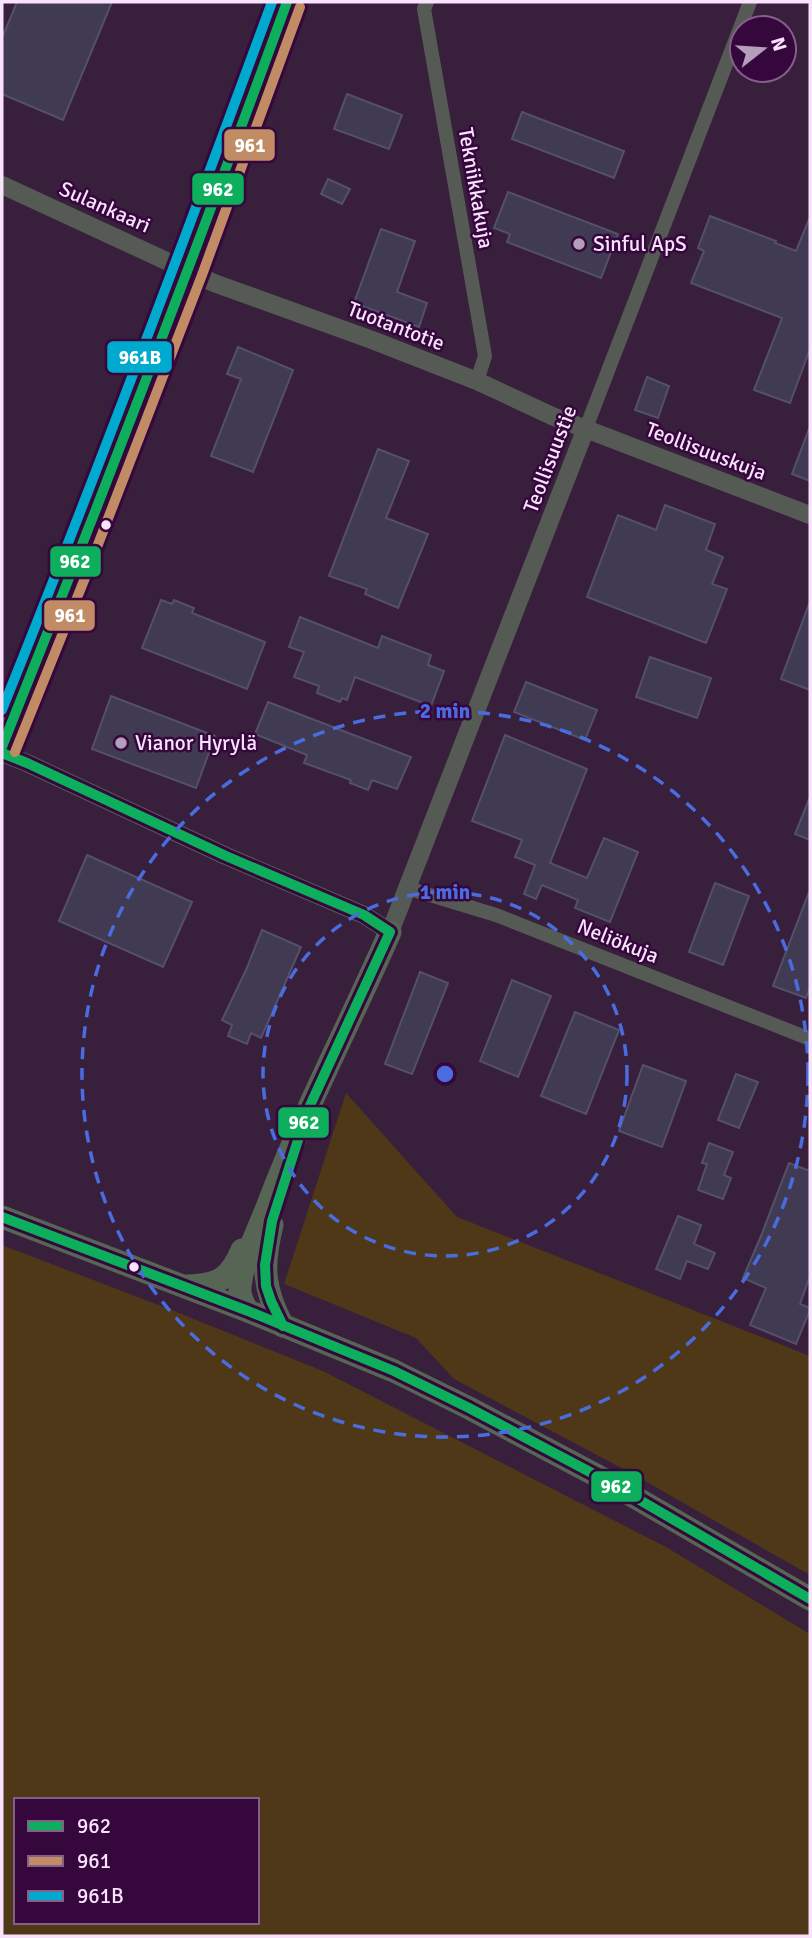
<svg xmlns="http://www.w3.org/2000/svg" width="812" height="1938" font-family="Signika,sans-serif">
<rect width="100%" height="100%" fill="#381f3c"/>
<g fill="#4e3818" fill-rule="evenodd">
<path d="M346,1093L457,1217L810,1356V1575L629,1472L454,1379L416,1338L284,1284Z"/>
<path d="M2,1245L169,1309L323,1371L666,1547L810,1634V1936H2ZM16,1800H257V1922H16Z"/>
</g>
<g fill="#403a53" stroke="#555069" stroke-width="2">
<path d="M17,2H112L63,120L2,94V38Z"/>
<path d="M347,94L402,115L389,149L334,129Z"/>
<path d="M522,112L624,151L614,178L512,139Z"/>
<path d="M328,179L350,189L342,204L321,194Z"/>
<path d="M508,192L618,234L601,278L507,242L510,234L494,228Z"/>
<path d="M710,216L776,241L775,243L796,251L810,217V349L790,403L754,390L782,318L691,283L704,251L698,248Z"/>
<path d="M381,229L415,241L397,292L427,303L419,327L354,303Z"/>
<path d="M238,347L293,370L253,472L211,456L241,379L227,374Z"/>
<path d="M647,377L669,386L658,418L635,410Z"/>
<path d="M809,429L810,430V481L792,474Z"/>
<path d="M378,449L409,461L386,518L428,534L398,608L365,594L367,589L329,576Z"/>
<path d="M665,505L715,524L706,550L723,557L712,584L727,589L706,643L587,597L618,515L656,530Z"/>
<path d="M161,600L172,604L174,600L194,608L192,613L265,642L247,689L142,648Z"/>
<path d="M809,604H810V690L781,679Z"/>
<path d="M300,617L378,648L382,636L431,655L428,665L444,671L431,706L355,677L347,700L342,698L340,702L317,693L319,686L294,677L304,652L289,647Z"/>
<path d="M650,657L711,678L697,718L636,697Z"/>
<path d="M526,682L597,710L585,740L514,712Z"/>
<path d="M111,696L215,736L196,788L92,749Z"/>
<path d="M268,702L411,757L397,789L372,780L368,790L350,783L351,780L304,763L307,755L255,734Z"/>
<path d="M505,735L587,769L550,863L587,878L604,838L638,852L610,922L575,908L578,900L542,885L536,899L524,894L535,865L515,857L522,840L472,821Z"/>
<path d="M810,797V840L795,834Z"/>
<path d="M87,855L192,902L163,967L59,921Z"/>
<path d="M715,883L749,896L723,965L689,952Z"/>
<path d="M809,892L810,987L806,998L773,986Z"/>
<path d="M262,930L301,947L261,1038L251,1033L247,1044L228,1036L232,1025L222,1020L246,970Z"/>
<path d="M420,972L448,983L412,1074L385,1064Z"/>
<path d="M512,980L551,996L518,1077L480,1061Z"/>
<path d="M575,1012L619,1030L586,1114L541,1096Z"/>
<path d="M643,1065L686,1081L662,1147L619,1131Z"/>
<path d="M736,1074L758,1082L739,1128L718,1120Z"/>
<path d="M709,1143L733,1152L724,1175L731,1178L723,1199L698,1190L707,1164L702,1163Z"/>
<path d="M789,1163L810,1171V1276L800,1304L810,1308V1310L796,1344L750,1325L766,1288L743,1278L761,1236Z"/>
<path d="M678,1216L701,1225L694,1244L715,1253L708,1269L687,1261L680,1279L656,1269Z"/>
</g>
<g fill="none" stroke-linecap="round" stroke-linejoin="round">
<g stroke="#555b54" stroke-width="14">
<path d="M427,2L424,9L485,356L477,381"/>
<path d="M586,428L750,2"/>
<path d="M407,888L496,915L810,1039"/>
</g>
<g stroke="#555b54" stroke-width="18">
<path d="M2,185L214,283L372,340L477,381L552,416L810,515"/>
<path d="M2,747L74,568L189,270L287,2"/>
<path d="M2,753L27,763L226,856L364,915L390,932L586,428"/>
</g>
<g stroke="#576555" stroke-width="23">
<path d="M2,1217L248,1311L394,1371L469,1408L607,1481L810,1599"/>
<path d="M272,1225C262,1265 263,1289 283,1326"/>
<path d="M188,1286C218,1285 230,1279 242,1250"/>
<path d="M248,1311C243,1304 239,1296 240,1286C243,1259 258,1231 268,1205C303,1112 350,1023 390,932"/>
</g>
<g stroke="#36073d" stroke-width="16">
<g id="bus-1">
<path d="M2,747C101,500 196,252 287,2"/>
<path d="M2,753L27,763L226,856L364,915L390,932L307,1112L272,1221L265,1265L266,1286L271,1301L283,1326"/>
<path d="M2,1217L248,1311L394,1371L469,1408L607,1481L810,1599"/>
</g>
</g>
<g stroke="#36073d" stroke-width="16">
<path id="bus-2" d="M15,752L87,573L202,275L300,7"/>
</g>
<g stroke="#36073d" stroke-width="16">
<path id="bus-3" d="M2,710C96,476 185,239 272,2"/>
</g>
<use href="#bus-1" stroke="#0daf5c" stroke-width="10"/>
<use href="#bus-2" stroke="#c18c65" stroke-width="10"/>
<use href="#bus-3" stroke="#00a9ce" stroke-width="10"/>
</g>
<g fill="none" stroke="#496cdf" stroke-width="3.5" stroke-dasharray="12 9">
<circle cx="445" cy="1074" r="182"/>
<circle cx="445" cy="1074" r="363"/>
</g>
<g fill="#b59eb9" stroke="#36073d" stroke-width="2.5">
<circle cx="579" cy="244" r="7"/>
<circle cx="121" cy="743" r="7"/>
</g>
<g fill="#f8e2fc" stroke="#36073d" stroke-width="2.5">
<circle cx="106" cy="525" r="6"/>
<circle cx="134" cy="1267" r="6"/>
</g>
<g text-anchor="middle" stroke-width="5" stroke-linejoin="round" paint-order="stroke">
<g font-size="21" fill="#f8e2fc" stroke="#36073d">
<text transform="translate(476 188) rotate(80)" y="7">Tekniikkakuja</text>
<text transform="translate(105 207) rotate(24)" y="7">Sulankaari</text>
<text transform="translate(396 326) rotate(21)" y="7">Tuotantotie</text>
<text transform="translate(706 451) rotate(21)" y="7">Teollisuuskuja</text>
<text transform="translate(550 459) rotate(-69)" y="7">Teollisuustie</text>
<text transform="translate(618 941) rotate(22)" y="7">Neliökuja</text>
</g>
<g font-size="21" fill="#f8e2fc" stroke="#36073d" text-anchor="start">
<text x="593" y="251">Sinful ApS</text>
<text x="135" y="750">Vianor Hyrylä</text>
</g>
</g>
<circle cx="445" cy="1074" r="10" fill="#496cdf" stroke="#36073d" stroke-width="3.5"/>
<g font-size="21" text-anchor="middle" font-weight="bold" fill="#496cdf" stroke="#36073d" stroke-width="5" stroke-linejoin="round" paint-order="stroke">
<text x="445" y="718">2 min</text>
<text x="445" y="899">1 min</text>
</g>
<g stroke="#36073d" stroke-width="2.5">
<rect x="223" y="128" width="53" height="34" rx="7" fill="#c18c65"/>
<rect x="191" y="172" width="54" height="34" rx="7" fill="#0daf5c"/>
<rect x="106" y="340" width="67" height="34" rx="7" fill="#00a9ce"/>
<rect x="49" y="545" width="53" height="33" rx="7" fill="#0daf5c"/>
<rect x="43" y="599" width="53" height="33" rx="7" fill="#c18c65"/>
<rect x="277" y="1106" width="53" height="33" rx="7" fill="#0daf5c"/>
<rect x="590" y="1470" width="53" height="33" rx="7" fill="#0daf5c"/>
</g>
<g font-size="19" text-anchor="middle" font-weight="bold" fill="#fff">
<text x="250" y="152">961</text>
<text x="218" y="196">962</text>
<text x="140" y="364">961B</text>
<text x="75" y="568">962</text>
<text x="70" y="622">961</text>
<text x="304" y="1129">962</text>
<text x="616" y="1493">962</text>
</g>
<rect width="812" height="1938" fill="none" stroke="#f8e2fc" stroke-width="7"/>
<rect x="14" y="1798" width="245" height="126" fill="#36073d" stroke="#845f89" stroke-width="2"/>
<rect x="28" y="1821" width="35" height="10" fill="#0daf5c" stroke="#845f89" stroke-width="2"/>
<text x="77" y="1833" font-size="21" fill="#f8e2fc">962</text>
<rect x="28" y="1856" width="35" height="10" fill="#c18c65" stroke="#845f89" stroke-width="2"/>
<text x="77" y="1868" font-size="21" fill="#f8e2fc">961</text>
<rect x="28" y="1891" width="35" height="10" fill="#00a9ce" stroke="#845f89" stroke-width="2"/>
<text x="77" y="1903" font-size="21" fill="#f8e2fc">961B</text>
<g transform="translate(763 49) rotate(73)"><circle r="33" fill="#36073d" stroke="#845f89" stroke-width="2"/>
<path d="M0-5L12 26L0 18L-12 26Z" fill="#b59eb9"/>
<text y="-10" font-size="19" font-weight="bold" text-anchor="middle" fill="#f8e2fc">N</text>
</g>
</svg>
